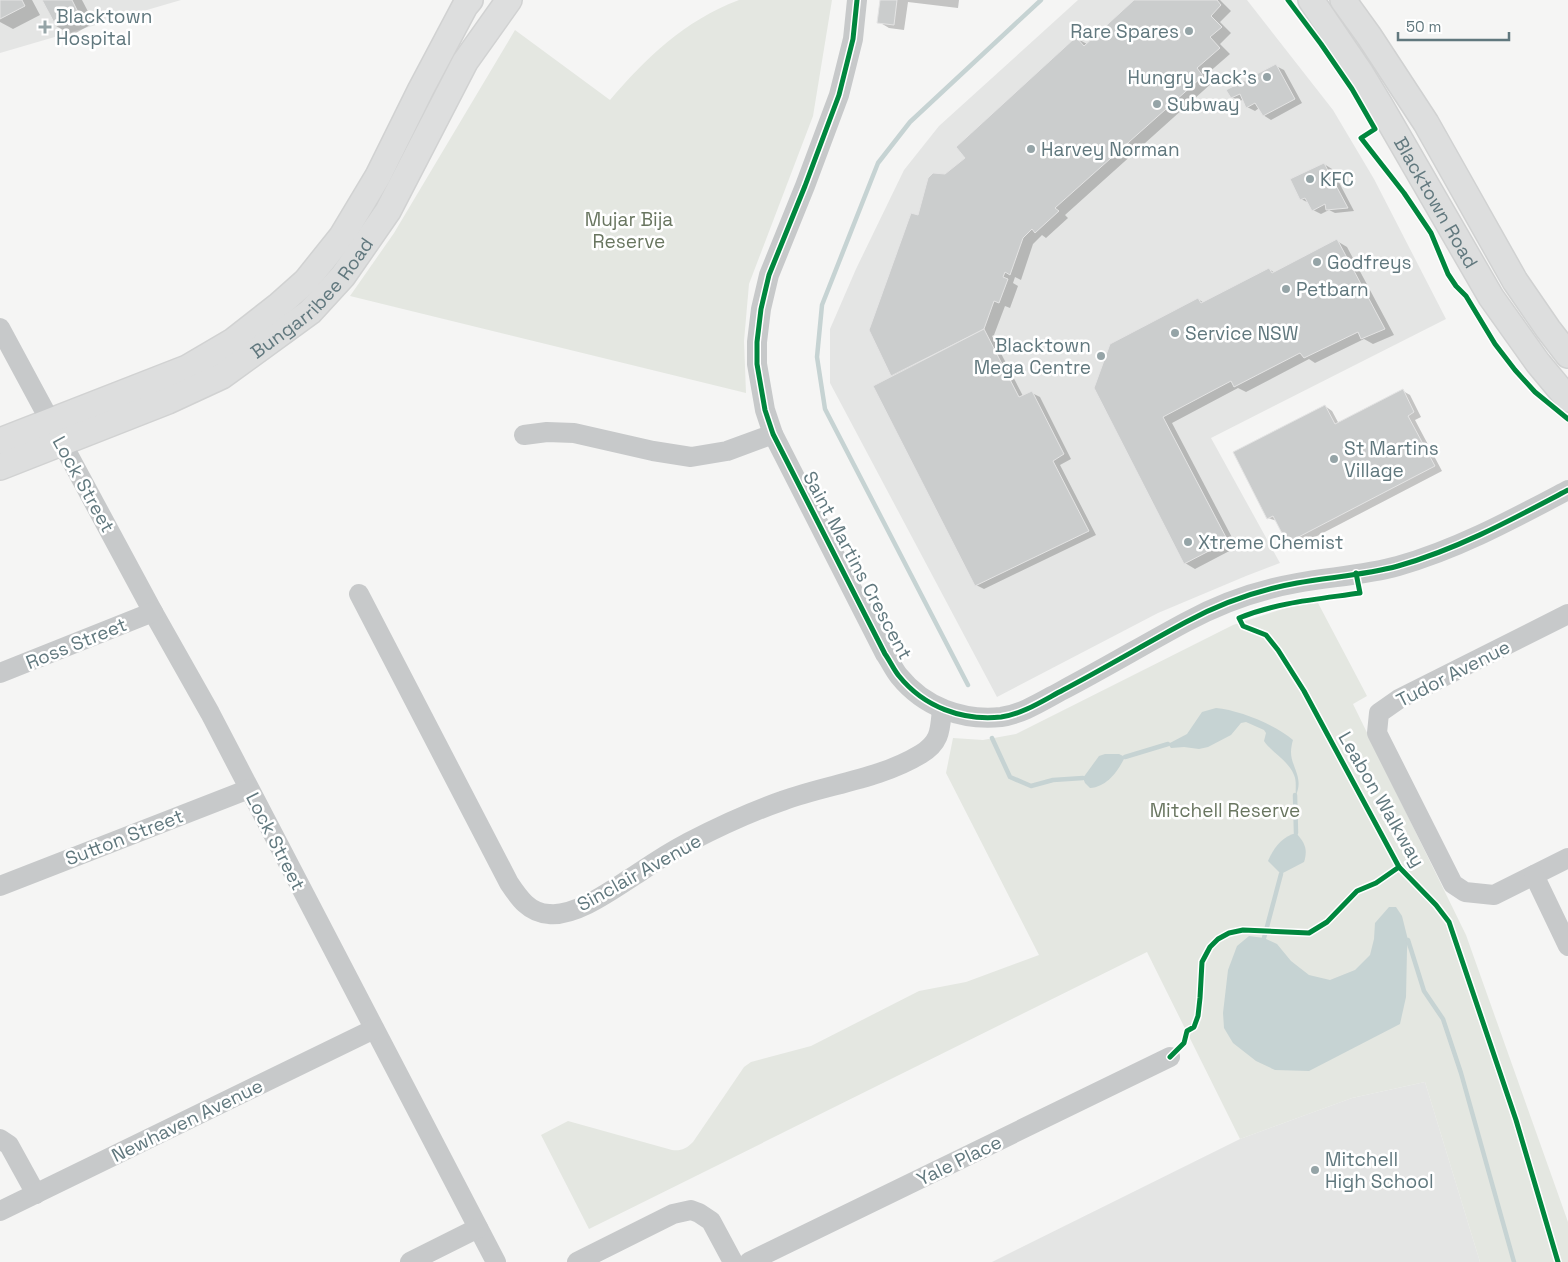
<svg xmlns="http://www.w3.org/2000/svg" width="1568" height="1262" font-family="'Space Grotesk',sans-serif">
<rect width="100%" height="100%" fill="#f5f5f4"/>
<g fill="#e4e5e4">
<path d="M0,0H181L0,53Z"/>
<path d="M1078,0H1247L1333,110L1374,179L1446,319L1211,438L1280,563L1246,576L1158,613L997,697L830,383V329L856,269L904,170L939,126Z"/>
<path d="M1425,1082L1480,1262H992L1240,1139L1352,1098Z"/>
</g>
<g fill="#e4e7e1">
<path d="M739,0H832L813,116L749,284L744,341L746,393L350,296L394,233L515,30L610,100C647,57 684,21 739,0Z"/>
<path d="M1318,603L1367,696L1353,704L1466,935L1568,1222V1262H1480L1425,1082L1352,1098L1240,1139L1147,952L589,1229L541,1135L568,1121L672,1150C681,1151 686,1149 693,1142L744,1067L751,1062L811,1046L919,991L966,982L1039,955L946,773L953,738L983,740L1016,734L1233,625L1289,607Z"/>
</g>
<g fill="#c6d3d3">
<path d="M1216,708C1239,710 1276,725 1293,740C1292,743 1291,748 1291,752C1291,767 1304,777 1296,795C1295,790 1297,781 1294,775C1288,760 1272,753 1264,741L1266,733L1264,730L1246,722L1241,723L1231,735L1208,747L1199,749L1184,747L1171,748L1168,744L1187,734L1202,712Z"/>
<path d="M1105,754H1119L1125,757C1118,771 1107,787 1090,788L1085,783L1083,778L1099,756Z"/>
<path d="M1296,833C1305,843 1308,849 1304,862L1281,874L1268,861C1274,847 1282,837 1296,833Z"/>
<path d="M1389,907H1396L1402,916L1408,940L1407,950L1406,997L1400,1024L1309,1071L1275,1070L1256,1061L1233,1043L1224,1028L1223,1013L1228,970L1237,946L1249,936L1264,938L1277,944L1291,961L1309,975L1330,980L1355,970L1370,955L1374,939L1375,923Z"/>
</g>
<g fill="#0003">
<path d="M0,0H32L40,15L13,29L0,22Z"/>
<path d="M43,0H82L94,23L72,35L56,26Z"/>
<path d="M881,0H959L958,8L908,2L904,30L889,28L879,22Z"/>
<path d="M1136,0H1220L1231,11L1220,22L1231,33L1220,44L1230,54L1207,74L1213,82L1065,215L1068,218L1046,238L1042,235L1033,244L1021,280L1015,277L1013,283L1018,286L1010,308L1005,306L994,335L992,336L1023,396L1032,393L1040,397L1071,459L1060,465L1096,535L984,589L976,585L893,377L871,330L919,216L967,158L1076,38L1087,44Z"/>
<path d="M1276,66L1284,70L1302,103L1271,120L1263,115L1259,108L1255,111L1247,107L1244,99L1240,101L1232,97Z"/>
<path d="M1324,164L1332,169L1354,211L1335,213L1329,210L1321,214L1313,210L1309,203L1301,199Z"/>
<path d="M1337,241L1347,247L1394,335L1373,344L1364,339L1315,363L1309,359L1246,392L1238,388L1172,423L1237,547L1195,569L1185,563L1096,388L1198,299L1204,303L1269,269L1275,273Z"/>
<path d="M1403,391L1410,395L1421,417L1415,420L1442,471L1296,547L1288,542L1277,521L1268,518L1325,406L1332,411L1339,424Z"/>
</g>
<g fill="none" stroke-linecap="round" stroke-linejoin="round">
<g stroke="#c6d3d3" stroke-width="4.5">
<path d="M968,685L825,409L817,357L822,305L878,163L910,122L1041,0"/>
<path d="M992,738L1010,777L1031,786L1053,780L1083,778"/>
<path d="M1125,757L1168,744"/>
<path d="M1295,795L1296,833"/>
<path d="M1264,938L1281,874"/>
<path d="M1408,940L1424,991L1443,1019L1461,1073L1514,1262"/>
</g>
</g>
<g fill="#cbcdcd" stroke="#e4e4e4">
<path d="M0,0H22L25,6L0,19Z"/>
<path d="M42,0H72L79,14L56,26Z"/>
<path d="M880,0H897L894,25L877,23Z"/>
<path d="M1134,0H1217L1221,5L1211,16L1222,27L1210,37L1220,48L1197,68L1203,76L1055,208L1059,211L1035,233L1032,229L1023,238L1010,275L1005,272L1003,277L1008,279L999,303L994,301L984,329L891,376L869,330L911,213L918,215L928,178L933,173L945,174L965,158L956,147L1076,37L1084,46Z"/>
<path d="M1276,64L1295,99L1263,116L1255,103L1246,108L1240,94L1231,98L1226,90Z"/>
<path d="M1324,163L1348,208L1326,210L1325,204L1312,211L1305,198L1300,200L1290,179Z"/>
<path d="M1337,239L1385,329L1361,339L1358,332L1304,358L1300,353L1234,387L1231,381L1163,417L1228,541L1184,564L1094,388L1110,344L1198,298L1201,303L1269,268L1272,273Z"/>
<path d="M984,329L1019,397L1032,391L1064,454L1053,461L1089,531L975,586L873,386Z"/>
<path d="M1403,389L1414,412L1408,416L1435,466L1287,543L1273,516L1267,519L1233,452L1325,405L1335,424Z"/>
</g>
<g fill="none" stroke-linecap="round" stroke-linejoin="round">
<g stroke="#d1d2d2" stroke-width="28">
<g id="major">
<path id="s1" d="M1311,0L1360,72L1380,105L1491,297L1538,363L1568,399"/>
<path d="M1343,0L1369,36L1426,123L1515,281L1548,329L1568,355"/>
<path d="M0,441L187,368L233,341L279,305L306,281L342,236L378,176L421,89L465,6L470,0"/>
<path id="s2" d="M0,467L168,401L222,376L310,312L343,276L388,211L465,62L509,0"/>
</g>
</g>
<g stroke="#c7c9ca" stroke-width="20">
<path d="M857,0L853,39L839,95L805,186L769,275L761,309L757,342V364L765,410L773,434L885,654C890,661 894,670 899,676C924,707 962,721 1001,717C1023,714 1044,700 1063,690C1105,668 1145,644 1186,622C1221,603 1258,590 1297,583C1330,577 1366,575 1398,566C1458,549 1513,519 1568,490"/>
<path d="M0,328L153,612L210,713L496,1262"/>
<path d="M524,435L547,432L574,433L653,451L691,457L727,451L773,434"/>
<path d="M359,594L509,883C519,898 529,913 549,914C577,917 616,887 640,872C656,861 672,851 689,842C718,827 750,812 782,801C828,784 878,780 921,754C941,742 940,729 942,709"/>
<path d="M1568,614L1399,699L1379,713L1377,733L1453,884L1465,892L1494,895L1568,858"/>
<path d="M0,673L153,612"/>
<path d="M1534,875L1568,946"/>
<path d="M0,886L249,789"/>
<path d="M0,1139L9,1145L36,1194"/>
<path d="M0,1211L374,1029"/>
<path d="M410,1262L478,1228"/>
<path d="M577,1262L673,1214L691,1210L699,1213L711,1221L733,1262"/>
<path d="M749,1262L1170,1057"/>
</g>
<use href="#major" stroke="#dddede" stroke-width="25"/>
<g stroke="#fff" stroke-width="8">
<g id="cycleway">
<path d="M857,0L853,39L839,95L805,186L769,275L761,309L757,342V364L765,410L773,434L885,654C890,661 894,670 899,676C924,707 962,721 1001,717C1023,714 1044,700 1063,690C1105,668 1145,644 1186,622C1221,603 1258,590 1297,583C1330,577 1366,575 1398,566C1458,549 1513,519 1568,490"/>
<path d="M1288,0L1321,44L1352,89L1375,129L1361,138L1404,193L1431,233L1448,274L1456,286L1466,296L1495,344L1515,370L1535,392L1568,419"/>
<path d="M1356,573L1360,593C1319,599 1278,602 1239,618L1243,626L1266,635L1278,650L1304,691L1399,867L1436,905L1449,922L1516,1120L1558,1262"/>
<path d="M1170,1057L1184,1043L1187,1031L1194,1027L1198,1016L1200,998L1202,962L1210,947L1218,939L1229,933L1243,930L1309,933L1327,922L1357,891L1376,883L1399,867"/>
</g>
</g>
<use href="#cycleway" stroke="#00873e" stroke-width="5"/>
</g>
<g fill="#95a4a7" stroke="#fff" stroke-width="2">
<path d="M42.5 19.5h5v5h5v5h-5v5h-5v-5h-5v-5h5z"/>
<circle cx="1189" cy="31" r="5"/>
<circle cx="1267" cy="77" r="5"/>
<circle cx="1157" cy="104" r="5"/>
<circle cx="1031" cy="149" r="5"/>
<circle cx="1310" cy="179" r="5"/>
<circle cx="1317" cy="262" r="5"/>
<circle cx="1286" cy="289" r="5"/>
<circle cx="1175" cy="333" r="5"/>
<circle cx="1101" cy="356" r="5"/>
<circle cx="1334" cy="459" r="5"/>
<circle cx="1188" cy="542" r="5"/>
<circle cx="1315" cy="1170" r="5"/>
</g>
<g text-anchor="middle" stroke-width="5" stroke-linejoin="round" paint-order="stroke">
<g font-size="19" fill="#61787e" stroke="#fff" text-anchor="start">
<text x="56" y="23">Blacktown<tspan x="56" dy="22">Hospital</tspan></text>
<text x="1179" y="38" text-anchor="end">Rare Spares</text>
<text x="1257" y="84" text-anchor="end">Hungry Jack's</text>
<text x="1167" y="111">Subway</text>
<text x="1041" y="156">Harvey Norman</text>
<text x="1320" y="186">KFC</text>
<text x="1327" y="269">Godfreys</text>
<text x="1296" y="296">Petbarn</text>
<text x="1185" y="340">Service NSW</text>
<text x="1091" y="352" text-anchor="end">Blacktown<tspan x="1091" dy="22">Mega Centre</tspan></text>
<text x="1344" y="455">St Martins<tspan x="1344" dy="22">Village</tspan></text>
<text x="1198" y="549">Xtreme Chemist</text>
<text x="1325" y="1166">Mitchell<tspan x="1325" dy="22">High School</tspan></text>
</g>
<g font-size="19" fill="#61787e" stroke="#fff">
<text dy="7" stroke="none"><textPath href="#s1" startOffset="238">Blacktown Road</textPath></text>
<text dy="7" stroke="none"><textPath href="#s2" startOffset="360">Bungarribee Road</textPath></text>
<text transform="translate(84 484) rotate(61)" y="7">Lock Street</text>
<text transform="translate(858 565) rotate(62)" y="7">Saint Martins Crescent</text>
<text transform="translate(76 643) rotate(-22)" y="7">Ross Street</text>
<text transform="translate(1453 673) rotate(-27)" y="7">Tudor Avenue</text>
<text transform="translate(1382 799) rotate(60)" y="7">Leabon Walkway</text>
<text transform="translate(124 837) rotate(-21)" y="7">Sutton Street</text>
<text transform="translate(276 841) rotate(63)" y="7">Lock Street</text>
<text transform="translate(639 872) rotate(-29)" y="7">Sinclair Avenue</text>
<text transform="translate(187 1120) rotate(-26)" y="7">Newhaven Avenue</text>
<text transform="translate(959 1160) rotate(-26)" y="7">Yale Place</text>
</g>
<g font-size="19" fill="#697660" stroke="#fff">
<text x="629" y="226">Mujar Bija<tspan x="629" dy="22">Reserve</tspan></text>
<text x="1225" y="817">Mitchell Reserve</text>
</g>
</g>
<path d="M1398 32v8h111v-8" fill="none" stroke="#61787e" stroke-width="2.5"/>
<text x="1406" y="32" font-size="15" fill="#61787e" stroke="#ffffff" stroke-width="4" paint-order="stroke">50 m</text>
</svg>
